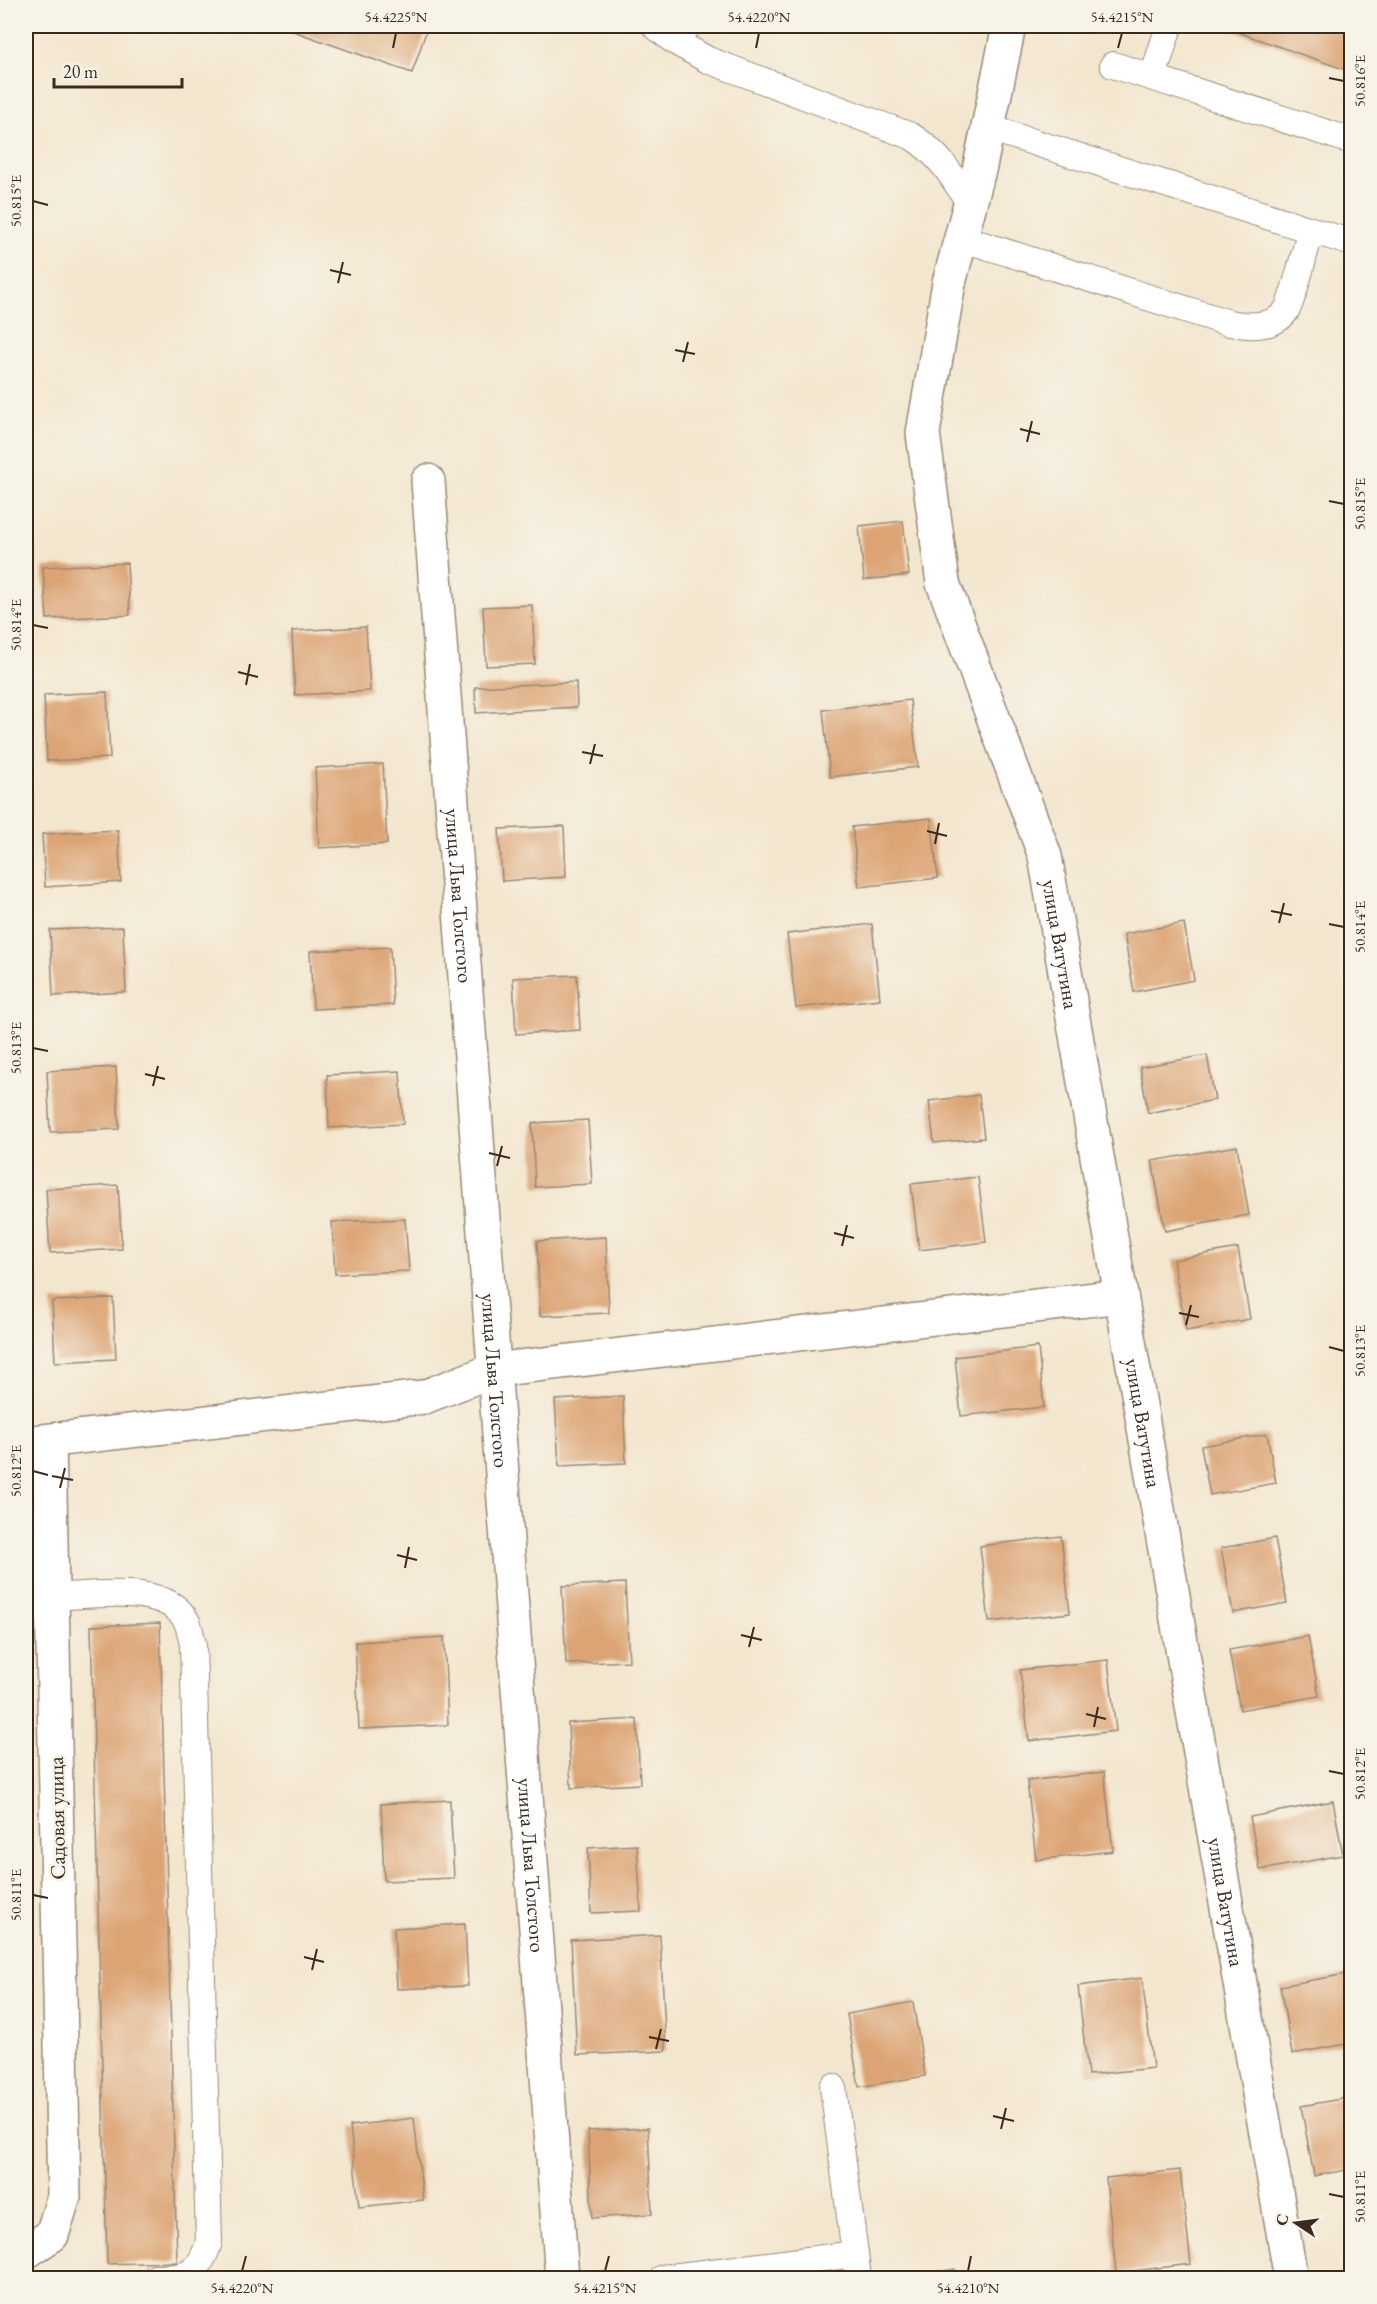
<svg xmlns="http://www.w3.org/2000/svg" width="1377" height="2304" font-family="'EB Garamond',serif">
<rect width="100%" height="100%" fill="#f7f3e8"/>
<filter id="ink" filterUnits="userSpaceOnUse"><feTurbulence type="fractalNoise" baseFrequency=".0167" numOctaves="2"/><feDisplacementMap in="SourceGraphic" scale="12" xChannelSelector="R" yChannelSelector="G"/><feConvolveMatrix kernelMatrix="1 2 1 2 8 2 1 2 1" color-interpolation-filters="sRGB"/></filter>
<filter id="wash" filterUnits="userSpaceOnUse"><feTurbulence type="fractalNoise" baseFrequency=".008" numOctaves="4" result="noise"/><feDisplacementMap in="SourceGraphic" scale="24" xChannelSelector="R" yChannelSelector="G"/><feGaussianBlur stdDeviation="1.35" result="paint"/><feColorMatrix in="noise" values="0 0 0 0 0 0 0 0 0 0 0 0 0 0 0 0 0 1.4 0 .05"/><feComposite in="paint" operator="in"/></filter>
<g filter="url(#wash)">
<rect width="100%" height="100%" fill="#f3e6ce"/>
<g id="blocks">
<g fill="#dca475">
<path d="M279,26H428L412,73Z"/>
<path d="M1220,26H1352V72Z"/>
<path d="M903,521L909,575L864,580L859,526Z"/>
<path d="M127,563L130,615L47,619L43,567Z"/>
<path d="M532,605L535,664L486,666L483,607Z"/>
<path d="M366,627L370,691L295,695L292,631Z"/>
<path d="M576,682L577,707L476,713L475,687Z"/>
<path d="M107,692L110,758L47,761L44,695Z"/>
<path d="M910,700L918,767L830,777L823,710Z"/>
<path d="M383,764L387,844L319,848L315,768Z"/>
<path d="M931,818L938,878L859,887L852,827Z"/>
<path d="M564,826L566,877L502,881L499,829Z"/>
<path d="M118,830L121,882L45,887L42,834Z"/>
<path d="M1184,923L1194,980L1134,992L1124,934Z"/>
<path d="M872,924L880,999L796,1008L787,934Z"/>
<path d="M123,927L126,992L53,996L50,930Z"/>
<path d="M390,947L393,1005L313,1009L310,951Z"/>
<path d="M577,975L580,1030L516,1034L513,978Z"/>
<path d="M1207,1055L1215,1100L1148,1113L1140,1067Z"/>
<path d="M116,1067L119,1129L50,1132L47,1071Z"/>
<path d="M400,1071L403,1124L329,1128L327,1075Z"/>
<path d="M979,1095L984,1138L934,1143L929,1101Z"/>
<path d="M588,1120L592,1184L535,1187L532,1123Z"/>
<path d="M1237,1146L1249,1215L1165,1231L1152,1161Z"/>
<path d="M978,1177L986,1242L919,1250L911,1184Z"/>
<path d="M118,1185L122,1249L50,1253L46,1189Z"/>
<path d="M405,1219L409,1271L335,1274L332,1222Z"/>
<path d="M606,1237L609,1313L540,1316L537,1241Z"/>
<path d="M1238,1248L1250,1319L1186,1331L1173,1260Z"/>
<path d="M113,1298L116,1359L55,1362L52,1301Z"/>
<path d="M1038,1347L1044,1407L961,1416L955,1357Z"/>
<path d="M623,1396L626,1463L559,1466L555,1400Z"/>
<path d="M1267,1434L1276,1483L1210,1495L1201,1446Z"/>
<path d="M1061,1536L1070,1613L989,1622L980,1546Z"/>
<path d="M1275,1538L1287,1603L1233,1613L1221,1548Z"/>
<path d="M625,1583L629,1661L566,1664L562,1586Z"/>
<path d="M160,1623L177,2262L107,2264L91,1626Z"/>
<path d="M1308,1636L1319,1696L1240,1710L1229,1650Z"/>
<path d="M444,1637L448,1725L359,1729L355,1642Z"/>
<path d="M1108,1660L1116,1731L1029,1741L1020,1670Z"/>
<path d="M637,1719L640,1784L571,1788L568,1723Z"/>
<path d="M1104,1772L1113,1851L1036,1860L1027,1781Z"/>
<path d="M450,1800L454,1878L384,1881L381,1804Z"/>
<path d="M1333,1801L1343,1855L1260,1870L1250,1817Z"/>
<path d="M637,1845L641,1911L591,1913L588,1848Z"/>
<path d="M465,1924L468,1986L397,1989L394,1928Z"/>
<path d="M660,1935L666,2051L577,2055L571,1940Z"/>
<path d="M1352,1973V2043L1292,2054L1280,1986Z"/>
<path d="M1142,1978L1153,2068L1088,2075L1078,1986Z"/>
<path d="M913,2002L925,2076L859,2087L847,2014Z"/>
<path d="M1352,2097V2169L1314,2176L1301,2106Z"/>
<path d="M414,2118L423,2200L359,2207L350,2126Z"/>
<path d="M648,2128L652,2214L592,2218L588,2131Z"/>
<path d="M1180,2170L1191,2264L1116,2273L1106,2178Z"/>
<path d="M955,2269L956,2278H907V2277Z"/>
</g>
</g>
</g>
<g filter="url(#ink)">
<use href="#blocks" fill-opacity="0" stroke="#978876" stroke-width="1.5"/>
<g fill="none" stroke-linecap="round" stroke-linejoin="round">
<g stroke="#978876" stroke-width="28">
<g id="service">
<path d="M655,26L674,41L708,60L911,136C939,153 953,177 970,204"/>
<path d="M673,26H688"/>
<path d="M1113,65L1352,141"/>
<path d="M1153,77L1169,26"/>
<path d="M989,128L1352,243"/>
<path d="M961,238L1229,323C1248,326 1273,329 1286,311C1293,301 1306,246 1311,230"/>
<path d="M52,1597C90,1596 167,1581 187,1622C190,1628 191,1637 193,1644L209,2242C199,2275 187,2278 155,2278"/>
<path d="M855,2254L858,2278"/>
<path d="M663,2278L855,2254L833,2087"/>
</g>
</g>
<g stroke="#978876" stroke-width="36">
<path id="pedestrian" d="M943,583L923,433L949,283"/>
</g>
<g stroke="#978876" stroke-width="36">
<g id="minor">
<path d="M949,283L980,166L1009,26"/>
<path id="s1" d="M428,481L562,2278"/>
<path id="s2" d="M943,583L1045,856L1291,2278"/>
<path d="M26,1443L424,1397L494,1370L1121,1296"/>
<path d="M26,2252L52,2235L64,2196L49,1441"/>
</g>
</g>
<use href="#service" stroke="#fff" stroke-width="26"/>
<use href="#pedestrian" stroke="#fff" stroke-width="33"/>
<use href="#minor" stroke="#fff" stroke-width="33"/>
</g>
</g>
<path fill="none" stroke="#3b2a1e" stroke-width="2" d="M393,48L396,33M756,48L759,33M1118,48L1122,33M1329,78L1344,81M33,201L48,205M330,270L351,275M338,283L343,262M675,350L695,354M683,362L688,342M1020,429L1040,434M1027,442L1032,421M1329,501L1344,504M33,625L48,628M238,672L258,677M246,685L250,664M582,752L603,756M590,764L595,744M927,831L947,836M935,844L939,823M1271,911L1292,915M1279,923L1284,903M1329,924L1344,927M33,1048L48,1051M145,1074L165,1079M153,1086L158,1066M489,1153L510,1158M497,1166L502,1146M834,1233L854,1238M842,1246L847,1225M1179,1313L1199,1317M1186,1325L1191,1305M1329,1347L1344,1351M33,1471L48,1475M52,1476L73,1480M60,1488L65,1468M397,1555L417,1560M405,1568L409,1547M741,1635L762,1640M749,1647L754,1627M1086,1714L1106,1719M1094,1727L1098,1707M1329,1771L1344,1774M33,1895L48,1898M304,1957L324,1962M312,1970L317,1949M649,2037L669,2041M656,2049L661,2029M993,2116L1014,2121M1001,2129L1006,2108M1329,2194L1344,2197M242,2271L246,2256M605,2271L609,2256M968,2271L971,2256"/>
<g text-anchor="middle" stroke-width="6" stroke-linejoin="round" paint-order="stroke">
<g font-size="21" fill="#3b2a1e" stroke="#f7f3e8">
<text dy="7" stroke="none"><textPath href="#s1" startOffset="416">улица Льва Толстого</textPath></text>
<text dy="7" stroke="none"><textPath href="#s2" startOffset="381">улица Ватутина</textPath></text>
<text dy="7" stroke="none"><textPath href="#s1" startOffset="902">улица Льва Толстого</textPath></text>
<text dy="7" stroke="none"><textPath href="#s2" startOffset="867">улица Ватутина</textPath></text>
<text transform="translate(57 1818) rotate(-91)" y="7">Садовая улица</text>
<text dy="7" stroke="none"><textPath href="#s1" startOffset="1388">улица Льва Толстого</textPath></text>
<text dy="7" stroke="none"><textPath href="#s2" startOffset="1353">улица Ватутина</textPath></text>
</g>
</g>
<rect width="1377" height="2304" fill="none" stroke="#f7f3e8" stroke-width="66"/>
<g transform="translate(1296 2223) rotate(283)" stroke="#f7f3e8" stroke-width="4.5" paint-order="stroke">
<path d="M0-4.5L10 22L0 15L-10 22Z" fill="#3b2a1e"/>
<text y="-9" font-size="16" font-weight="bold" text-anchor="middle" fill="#3b2a1e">С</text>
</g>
<path d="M54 78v9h128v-9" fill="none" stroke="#3b2a1e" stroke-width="3"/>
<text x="63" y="78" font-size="18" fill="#3b2a1e" stroke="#f7f3e8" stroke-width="4.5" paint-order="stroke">20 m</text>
<rect x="33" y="33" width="1311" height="2238" fill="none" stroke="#3b2a1e" stroke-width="2"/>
<g font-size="15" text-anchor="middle" fill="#3b2a1e">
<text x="396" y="22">54.4225°N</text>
<text x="759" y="22">54.4220°N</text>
<text x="1122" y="22">54.4215°N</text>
<text transform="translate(1360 81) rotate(-90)" y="5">50.816°E</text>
<text transform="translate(16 201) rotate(-90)" y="5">50.815°E</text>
<text transform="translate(1360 504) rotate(-90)" y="5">50.815°E</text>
<text transform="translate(16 625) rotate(-90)" y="5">50.814°E</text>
<text transform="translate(1360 927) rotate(-90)" y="5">50.814°E</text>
<text transform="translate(16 1048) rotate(-90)" y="5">50.813°E</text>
<text transform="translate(1360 1351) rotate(-90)" y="5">50.813°E</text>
<text transform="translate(16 1471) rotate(-90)" y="5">50.812°E</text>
<text transform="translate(1360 1774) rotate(-90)" y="5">50.812°E</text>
<text transform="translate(16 1895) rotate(-90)" y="5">50.811°E</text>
<text transform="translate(1360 2197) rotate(-90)" y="5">50.811°E</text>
<text x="242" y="2293">54.4220°N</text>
<text x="605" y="2293">54.4215°N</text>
<text x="968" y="2293">54.4210°N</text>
</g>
</svg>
